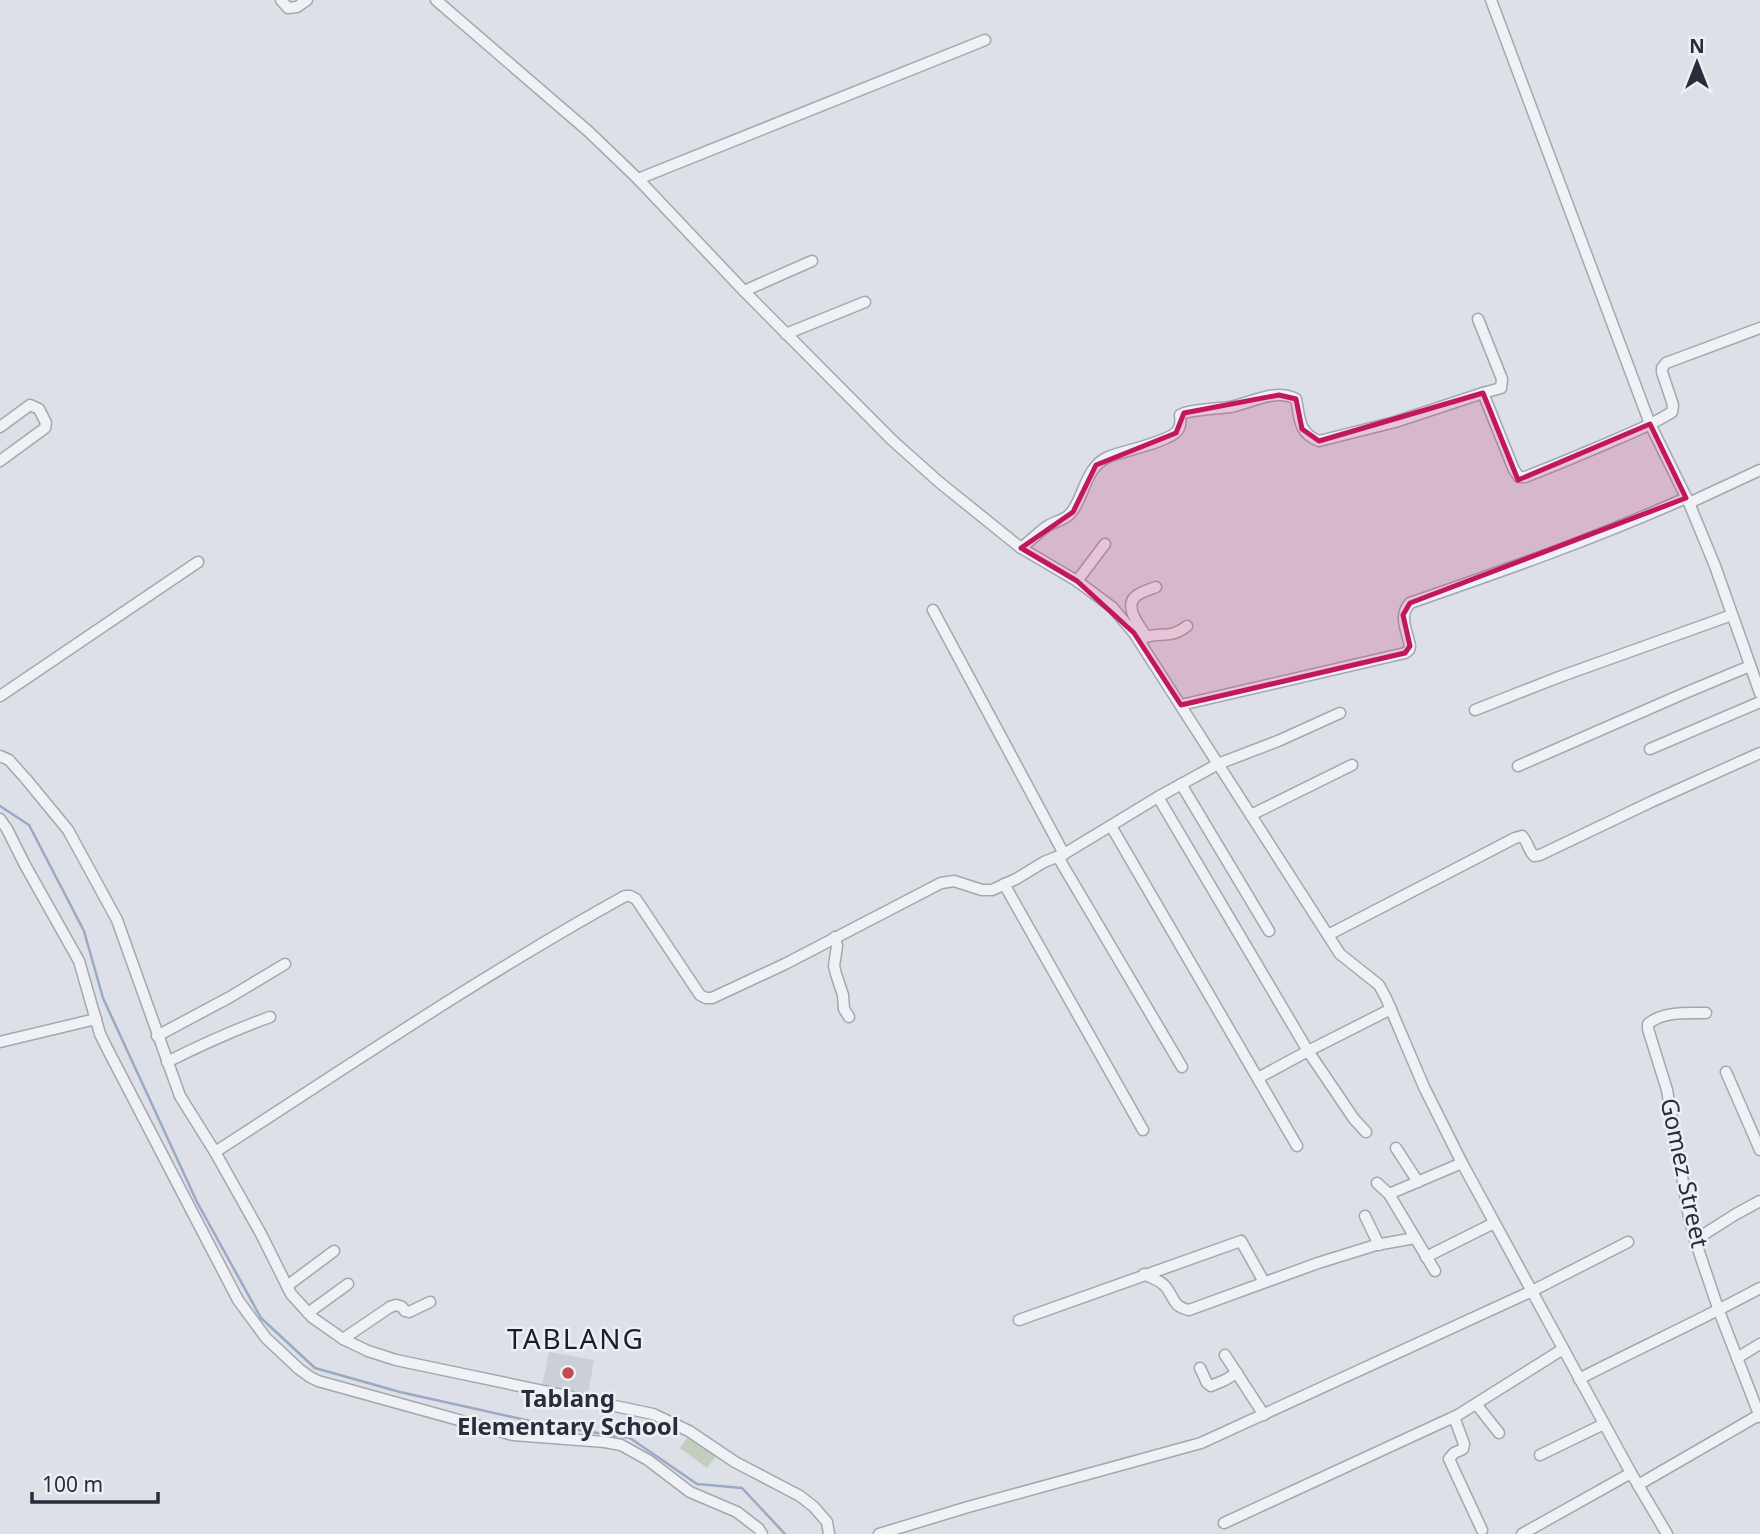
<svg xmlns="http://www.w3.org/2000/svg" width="1760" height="1534" font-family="'Noto Sans',sans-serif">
<rect width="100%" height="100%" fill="#dde0e6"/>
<path fill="#cbcfd7" d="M549,1352L594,1360L588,1394L542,1386Z"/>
<path fill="#c1cfbf" d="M689,1435L717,1455L707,1468L680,1448Z"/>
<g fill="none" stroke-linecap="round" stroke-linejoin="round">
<path stroke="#9aaac4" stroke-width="2.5" d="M0,806L29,825L84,931L103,998L197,1202L261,1318L315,1368L400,1392L553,1426L630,1438L697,1484L742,1488L785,1534"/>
<g stroke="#a3a7af" stroke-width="13">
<g id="minor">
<path d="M281,0L288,8L297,7L307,0"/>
<path d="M436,0L588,131L638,179L744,291L892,440L939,482L1021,548L1077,581L1112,607L1134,633L1340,954L1379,985L1386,998L1424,1087L1462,1163L1631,1473L1667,1534"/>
<path d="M1491,0L1650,424L1689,503L1715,566L1760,693"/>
<path d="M638,179L985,40"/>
<path d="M744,291L812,261"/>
<path d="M1478,319L1502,379L1501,388L1483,393"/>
<path d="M786,334L865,302"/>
<path d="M0,427L30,405L39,409L46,423L45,428L0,461"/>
<path d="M1689,503L1760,470"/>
<path d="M1021,548C1030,541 1038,533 1046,527C1056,520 1066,521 1073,510C1085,493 1086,467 1108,457C1122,451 1170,442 1178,430C1181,425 1181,421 1180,415L1184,413C1199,409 1215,409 1230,407C1251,403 1275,388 1296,399C1300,418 1298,433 1319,441L1395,422L1483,393L1514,470L1519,477H1525C1556,465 1587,452 1617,439C1636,431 1655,423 1672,412L1673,405L1662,372V368L1666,363L1760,328"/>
<path d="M1077,581L1105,544"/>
<path d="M933,610L1064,854"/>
<path d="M1146,636C1139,625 1121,604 1139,594C1144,591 1151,589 1156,587"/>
<path d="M1142,639C1157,630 1169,641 1187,626"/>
<path d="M0,696L198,562"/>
<path d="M1181,705L1405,653L1409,650L1410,646C1407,630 1398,616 1410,603C1503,571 1596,538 1686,498"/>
<path d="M1475,710L1559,677L1732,615"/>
<path d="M1650,749L1760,702"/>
<path d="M0,756L9,760L26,779L68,830L117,920L180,1096L215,1152L261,1234L291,1294L313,1318L343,1339L368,1351L396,1360L653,1414L689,1431L735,1462L800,1496L814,1507L827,1522L829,1534"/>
<path d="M1518,766L1685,693L1750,666"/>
<path d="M1181,784L1269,931"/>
<path d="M1158,797L1308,1051L1391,1009"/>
<path d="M1251,815L1352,765"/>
<path d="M0,819L7,829L25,865L79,961L100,1034L110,1054L238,1300L266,1338L299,1369L310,1377L318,1381L513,1435L605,1442L621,1445L648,1460L690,1492L737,1512L759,1529L762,1534"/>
<path d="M1111,826L1297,1146"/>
<path d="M1058,857L1182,1067"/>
<path d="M1004,884L1143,1130"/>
<path d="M1328,935L1515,838L1522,836C1528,842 1528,850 1534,856L1540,855L1653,801L1760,753"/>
<path d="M835,937L837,946L834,966L836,974L843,995L844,1009L849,1017"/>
<path d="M1706,1013C1688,1013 1663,1011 1648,1024V1029L1667,1090L1689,1217L1695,1240L1719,1311L1760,1417"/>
<path d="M157,1036L230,997L285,964"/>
<path d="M0,1042L96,1019"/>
<path d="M167,1062C201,1045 234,1030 270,1017"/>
<path d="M1726,1072L1760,1150"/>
<path d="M1258,1078L1308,1051L1354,1119L1366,1132"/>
<path d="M1396,1148L1418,1182"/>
<path d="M215,1152C350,1065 484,974 625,896H630L636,899L700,995L706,998H712L785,964L941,883L954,881L982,890H992L1016,879L1044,862L1064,854L1158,797L1218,764L1278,741L1340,713"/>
<path d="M1377,1183L1389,1194"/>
<path d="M1365,1216L1379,1245"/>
<path d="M1695,1240L1736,1214L1760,1201"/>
<path d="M1426,1257L1494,1223"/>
<path d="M1435,1271L1389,1194L1462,1163"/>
<path d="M1144,1274C1151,1278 1160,1280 1165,1286C1175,1297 1171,1306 1189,1310L1318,1263L1376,1245L1415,1238"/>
<path d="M287,1286L334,1251"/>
<path d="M308,1313L348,1284"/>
<path d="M1019,1320L1241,1241L1264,1282"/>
<path d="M343,1339L390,1307L396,1305L402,1307L405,1311L409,1312L430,1302"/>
<path d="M1225,1355L1264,1415"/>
<path d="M1737,1358L1760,1344"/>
<path d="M1200,1368L1207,1383L1211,1386L1225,1380L1237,1373"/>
<path d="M1579,1379C1639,1348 1701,1320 1760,1288"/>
<path d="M1476,1404L1499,1433"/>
<path d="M1454,1417L1464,1444L1463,1449L1454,1453L1449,1459L1482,1530"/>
<path d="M1540,1455L1604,1424"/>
<path d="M1638,1485L1759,1415"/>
<path d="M1224,1523L1458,1415L1563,1349"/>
<path d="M879,1534L968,1507L1201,1443L1532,1291L1628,1242"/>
<path d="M1522,1534L1631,1473"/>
</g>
</g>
<use href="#minor" stroke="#eff1f5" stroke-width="10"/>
</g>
<path fill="#c2185b" fill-opacity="0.2" stroke="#c2185b" stroke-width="5" stroke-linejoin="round" d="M1483,393L1518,480L1650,424L1686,498L1410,603L1403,615L1410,646L1405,653L1181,705L1134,633L1077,581L1021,548L1073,512L1096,465L1176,433L1184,413L1279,395L1296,399L1302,429L1319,441Z"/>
<circle fill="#c34a50" stroke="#eceff4" stroke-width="2.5" cx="568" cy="1373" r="7"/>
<g text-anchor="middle" stroke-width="5" stroke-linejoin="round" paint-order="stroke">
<g font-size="24" fill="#282d3b" stroke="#eceff4">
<text transform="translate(1684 1173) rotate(78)" y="8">Gomez Street</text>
</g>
<g font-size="24" font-weight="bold" fill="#282d3b" stroke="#eceff4">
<text x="568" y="1407">Tablang<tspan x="568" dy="28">Elementary School</tspan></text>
</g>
<g font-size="28" letter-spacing="2" fill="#1a1e2c" stroke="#eceff4">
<text x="576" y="1349">TABLANG</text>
</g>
</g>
<g transform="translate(1697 63)" stroke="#eceff4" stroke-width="5" paint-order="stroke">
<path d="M0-5L12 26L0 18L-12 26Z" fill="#282d3b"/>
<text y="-10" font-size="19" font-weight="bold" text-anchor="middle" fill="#282d3b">N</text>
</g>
<path d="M32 1492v10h126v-10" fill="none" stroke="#282d3b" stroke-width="3.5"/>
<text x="42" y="1492" font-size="21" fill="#282d3b" stroke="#eceff4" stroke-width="5" paint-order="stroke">100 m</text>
</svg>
